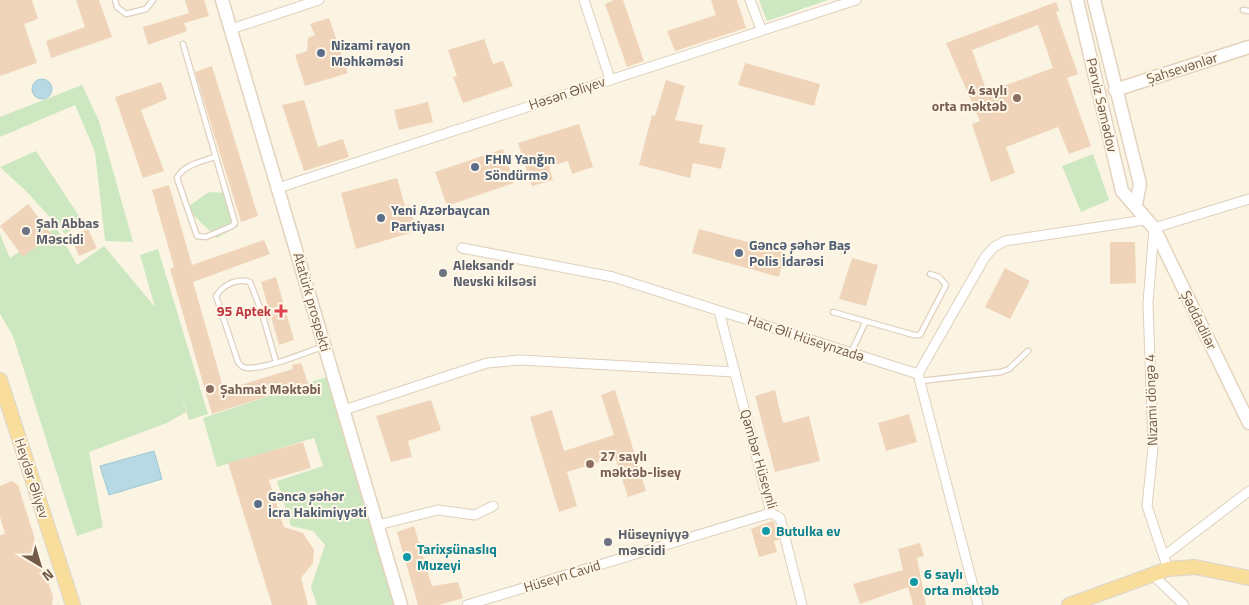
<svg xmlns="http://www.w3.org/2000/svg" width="1249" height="605" font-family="'Titillium Web',sans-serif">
<rect width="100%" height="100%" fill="#fbf4e2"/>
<g fill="#cde8c1">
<path d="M759,0H828L767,21Z"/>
<path d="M82,85L99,121L133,242L105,241L95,152L75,105L0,137V117Z"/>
<path d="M36,151L83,222L65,234L28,193L0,167Z"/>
<path d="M1093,154L1109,200L1081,212L1062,166Z"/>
<path d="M209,192L227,193L238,226L217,238L186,208Z"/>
<path d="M56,227L77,265L104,246L155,307L140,255L158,249L208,414L189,420L178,385L186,412L167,423L89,452L103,527L77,536L13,336L0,314V234L10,258Z"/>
<path d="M329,376L398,605H317L311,587L325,545L313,531L291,526L277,481L323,466L314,438L217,467L203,418Z"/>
</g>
<g fill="#b7d9e4" stroke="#9ec8d5">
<circle cx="42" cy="89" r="10"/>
<path d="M154,451L162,479L109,495L100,466Z"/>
</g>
<g fill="#f0d4ba" fill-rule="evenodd">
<path d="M0,0H32L38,19L24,24L37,63L0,76Z"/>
<path d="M76,0H99L112,37L51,58L46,41L85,27Z"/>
<path d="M185,0H204L209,16L184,23L187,31L148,45L143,27L189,13Z"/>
<path d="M614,0H623L644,61L627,67L605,4Z"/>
<path d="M711,0H737L746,28L675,51L667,31L716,15Z"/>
<path d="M1056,2L1059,10L1056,12L1078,74L1067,78L1091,146L1069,154L1058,127L1006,147L1015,173L991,182L972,124L980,121L946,43ZM1038,25L1053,68L987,92L972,50Z"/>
<path d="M329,18L348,73L305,86L295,55L307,51L308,38L315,35L310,24Z"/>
<path d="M484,39L493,64L503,61L513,86L463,103L453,77L457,76L448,50Z"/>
<path d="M745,63L820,84L814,106L738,85Z"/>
<path d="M212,66L258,216L241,222L195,72Z"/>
<path d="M666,80L685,86L675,120L703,125L699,143L726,148L721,169L693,163L690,178L639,165L652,115L655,116Z"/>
<path d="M161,82L167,99L141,110L164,171L143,178L115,97Z"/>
<path d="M304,100L318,147L343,139L349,157L304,171L282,105Z"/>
<path d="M428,102L433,122L399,130L394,110Z"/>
<path d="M579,124L593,167L572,174L568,161L549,167L553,180L532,186L518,143Z"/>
<path d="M503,149L514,183L447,206L435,172Z"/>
<path d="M397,178L405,206L409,205L417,231L356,249L341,193Z"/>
<path d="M169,185L192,265L264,240L270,254L193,282L224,390L293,369L292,365L301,363L308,383L212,414L170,269L174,267L152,190Z"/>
<path d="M28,204L52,235L23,257L0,226Z"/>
<path d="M88,229L97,248L79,256L71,237Z"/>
<path d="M699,229L785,252L779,277L692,253Z"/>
<path d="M1110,242H1135L1136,283L1110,284Z"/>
<path d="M852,258L878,265L866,306L839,299Z"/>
<path d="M1005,268L1030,281L1010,319L985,307Z"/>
<path d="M276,277L294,340L279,345L261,282Z"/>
<path d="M615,390L646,491L628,497L615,457L567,472L577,506L559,512L530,417L552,410L564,451L614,435L601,395Z"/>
<path d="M775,390L783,423L809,416L820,461L775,472L755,396Z"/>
<path d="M431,400L441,430L408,441L412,457L391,462L376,416Z"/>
<path d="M909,414L917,442L886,451L878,423Z"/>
<path d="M303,442L311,468L269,480L284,527L303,533L314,550L313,563L301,578L308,605H272L228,463Z"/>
<path d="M12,481L18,485L53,597L52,605H0V535L5,534L0,517V486Z"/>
<path d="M772,521L774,522L779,540L774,541L777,552L759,557L751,529Z"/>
<path d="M414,526L432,586L458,582L463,598L439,605H418L397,532Z"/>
<path d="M920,543L924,556L917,558L926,605H913L908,587L860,604L853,584L903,570L898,549Z"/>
</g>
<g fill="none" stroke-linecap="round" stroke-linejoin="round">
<g stroke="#dfd0be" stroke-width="7">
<g id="lane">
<path d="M115,0L117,7L126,14L146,9L153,0"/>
<path d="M1243,10L1249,11"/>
<path d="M183,44L235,223L232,226L206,237L197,236L177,178C183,165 203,161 215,157"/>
<path d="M833,312L914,335H920L946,285L939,277L930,274"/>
<path d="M851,353L865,323"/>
<path d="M276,362L262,313L250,282C237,278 224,284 216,296L238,362C241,366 243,368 248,368C266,369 304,353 322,347"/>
<path d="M920,381L1001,372L1009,369L1028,351"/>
</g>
</g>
<g stroke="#dfd0be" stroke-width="11">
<g id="street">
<path d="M584,0L610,79"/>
<path d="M750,0L761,29"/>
<path d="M231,29L319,0"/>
<path d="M278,188L856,0"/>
<path d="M462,248L613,277L918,374"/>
<path d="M719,311L771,513L780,518L802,605"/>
<path d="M918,374L985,257L994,247L1005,241L1145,220"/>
<path d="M918,374L978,605"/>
<path d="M344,410L487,363L520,360L735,372"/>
<path d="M378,525L438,510L475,515L493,506"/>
<path d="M1164,556L1249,491"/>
<path d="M1168,569L1147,506L1153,448L1148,303L1154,228L1249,199"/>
<path d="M1153,575L1184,605"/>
<path d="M467,605L771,513"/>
</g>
</g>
<g stroke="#e4d2bc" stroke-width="15">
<g id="secondary">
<path d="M222,0L401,605"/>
<path d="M1077,0L1122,191L1154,228L1249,423"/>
<path d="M1094,0L1140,184L1136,204"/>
<path d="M1115,90L1249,47"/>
</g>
</g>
<g stroke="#dad4d0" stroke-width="16">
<g id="primary">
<path d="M0,380L73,605"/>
<path d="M1069,605L1168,569L1195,567L1249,578"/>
</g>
</g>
<use href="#lane" stroke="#fff" stroke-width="4.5"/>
<use href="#street" stroke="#fff" stroke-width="9"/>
<use href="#secondary" stroke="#fff" stroke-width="12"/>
<use href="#primary" stroke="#f9de9b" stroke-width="14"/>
</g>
<g fill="#5c6f8a" stroke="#fff7e7" stroke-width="2">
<circle cx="321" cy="53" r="5"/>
<circle cx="475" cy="167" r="5"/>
<circle cx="381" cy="218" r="5"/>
<circle cx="739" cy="253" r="5"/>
<circle cx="258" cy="504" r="5"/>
</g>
<g fill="#8d6e63" stroke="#fff7e7" stroke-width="2">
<circle cx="1017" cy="98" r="5"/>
<circle cx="210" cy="389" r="5"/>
<circle cx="590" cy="464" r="5"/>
</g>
<g fill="#6b7280" stroke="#fff7e7" stroke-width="2">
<circle cx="26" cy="231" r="5"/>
<circle cx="443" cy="273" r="5"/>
<circle cx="608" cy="542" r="5"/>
</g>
<path fill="#e0444e" stroke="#fff7e7" stroke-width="2" d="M278.5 303.5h5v5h5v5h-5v5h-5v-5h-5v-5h5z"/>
<g fill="#0f9aa8" stroke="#fff7e7" stroke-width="2">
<circle cx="766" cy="531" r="5"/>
<circle cx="407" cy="557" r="5"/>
<circle cx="914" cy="582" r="5"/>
</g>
<g text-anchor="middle" stroke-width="4" stroke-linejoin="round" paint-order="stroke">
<g font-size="14" font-weight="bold" fill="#4e5e75" stroke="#fff7e7" text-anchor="start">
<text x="331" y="50">Nizami rayon<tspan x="331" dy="16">Məhkəməsi</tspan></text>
<text x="485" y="164">FHN Yanğın<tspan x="485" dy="16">Söndürmə</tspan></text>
<text x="391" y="215">Yeni Azərbaycan<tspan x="391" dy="16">Partiyası</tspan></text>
<text x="749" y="250">Gəncə şəhər Baş<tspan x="749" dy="16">Polis İdarəsi</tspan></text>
<text x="268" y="501">Gəncə şəhər<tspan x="268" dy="16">İcra Hakimiyyəti</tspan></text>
</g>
<g font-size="14" fill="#725b49" stroke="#fff7e7">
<text transform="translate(1182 68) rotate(-18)" y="5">Şahsevənlər</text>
<text transform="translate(567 93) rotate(-18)" y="5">Həsən Əliyev</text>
<text transform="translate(1102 105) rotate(77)" y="5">Pərviz Səmədov</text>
<text transform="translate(312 302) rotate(74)" y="5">Atatürk prospekti</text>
<text transform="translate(1199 320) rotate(64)" y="5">Şəddadilər</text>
<text transform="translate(806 338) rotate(18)" y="5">Hacı Əli Hüseynzadə</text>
<text transform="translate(1151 400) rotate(-92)" y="5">Nizami döngə 4</text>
<text transform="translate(759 459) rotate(74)" y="5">Qəmbər Hüseynli</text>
<text transform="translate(32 478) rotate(72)" y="5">Heydər Əliyev</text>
<text transform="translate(562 576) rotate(-17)" y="5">Hüseyn Cavid</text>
</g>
<g font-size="14" font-weight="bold" fill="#785e54" stroke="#fff7e7" text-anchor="start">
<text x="1007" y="95" text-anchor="end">4 saylı<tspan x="1007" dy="16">orta məktəb</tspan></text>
<text x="220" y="394">Şahmat Məktəbi</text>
<text x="600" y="461">27 saylı<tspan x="600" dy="16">məktəb-lisey</tspan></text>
</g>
<g font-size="14" font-weight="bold" fill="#5b616d" stroke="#fff7e7" text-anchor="start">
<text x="36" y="228">Şah Abbas<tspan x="36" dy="16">Məscidi</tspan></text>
<text x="453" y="270">Aleksandr<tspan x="453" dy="16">Nevski kilsəsi</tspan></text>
<text x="618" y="539">Hüseyniyyə<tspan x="618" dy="16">məscidi</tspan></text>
</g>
<g font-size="14" font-weight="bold" fill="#be3a42" stroke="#fff7e7" text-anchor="end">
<text x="271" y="316">95 Aptek</text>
</g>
<g font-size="14" font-weight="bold" fill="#0d838f" stroke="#fff7e7" text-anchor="start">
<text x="776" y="536">Butulka ev</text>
<text x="417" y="554">Tarixşünaslıq<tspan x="417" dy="16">Muzeyi</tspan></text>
<text x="924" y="579">6 saylı<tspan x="924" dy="16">orta məktəb</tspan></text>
</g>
</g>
<g transform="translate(40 565) rotate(142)" stroke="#fff7e7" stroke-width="4" paint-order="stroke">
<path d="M0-4L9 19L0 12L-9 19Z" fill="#725b49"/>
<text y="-8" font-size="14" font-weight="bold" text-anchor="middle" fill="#725b49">N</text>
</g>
</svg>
